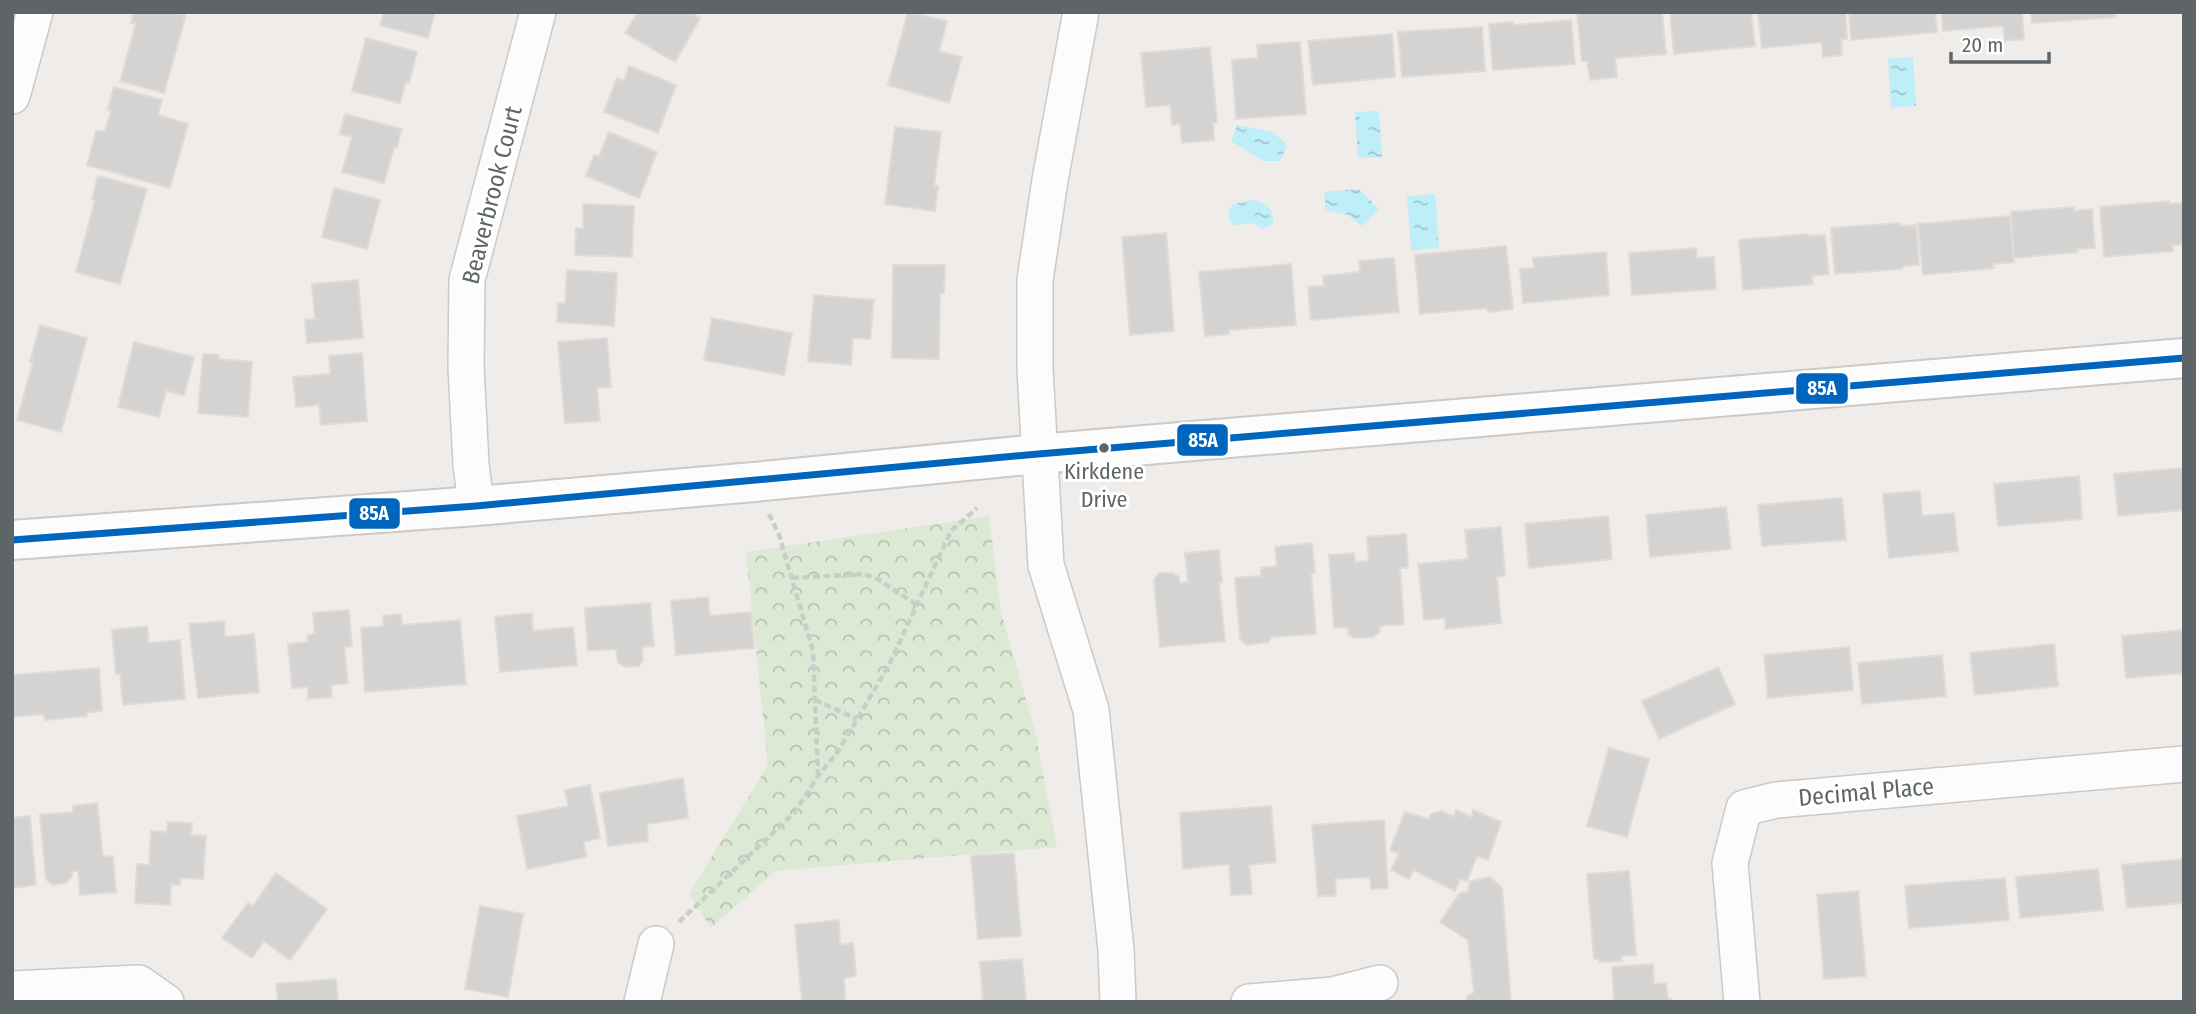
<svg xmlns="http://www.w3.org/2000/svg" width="2196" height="1014" font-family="'Fira Sans Condensed',sans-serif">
<defs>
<pattern id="park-crowns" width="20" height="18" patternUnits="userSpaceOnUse" patternTransform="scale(1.75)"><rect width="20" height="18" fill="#dcead5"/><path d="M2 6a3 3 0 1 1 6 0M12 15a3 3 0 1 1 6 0" fill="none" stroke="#b6c1b1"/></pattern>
<pattern id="water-ripples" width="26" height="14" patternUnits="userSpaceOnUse" patternTransform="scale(1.75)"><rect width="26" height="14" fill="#beeef8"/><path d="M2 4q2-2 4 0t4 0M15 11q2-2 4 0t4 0" fill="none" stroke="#9ec4cd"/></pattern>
</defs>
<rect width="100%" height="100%" fill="#efece9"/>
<path fill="url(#park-crowns)" d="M989,516L1001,612L1035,731L1057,847L776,871L711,928L689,894L768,765L746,552Z"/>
<g fill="url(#water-ripples)">
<path d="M1913,57L1916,106L1891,108L1888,59Z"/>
<path d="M1379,111L1382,157L1358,158L1355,112Z"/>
<path d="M1237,125L1273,132L1287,145L1280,161H1263L1231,141Z"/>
<path d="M1359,189L1379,209L1362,226L1348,215L1326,210L1324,192Z"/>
<path d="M1435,194L1439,248L1411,250L1407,196Z"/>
<path d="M1252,200C1265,201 1275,210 1273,224L1262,229L1253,223L1236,225L1230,221L1228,211L1233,204Z"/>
</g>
<g fill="#d5d3d2" stroke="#dedbd8" stroke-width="2">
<path d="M134,12L186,14L164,93L120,81L136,24L131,23Z"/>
<path d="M384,12H435L428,38L380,25Z"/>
<path d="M638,12H691L700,18L675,62L625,33Z"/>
<path d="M908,12L947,21L939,51L962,57L949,103L888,85Z"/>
<path d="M1577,12H1662L1666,54L1615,58L1617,77L1590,80L1587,61H1582Z"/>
<path d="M1670,12H1751L1755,46L1674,54Z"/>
<path d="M1758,12H1845L1847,39L1841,40L1842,55L1823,57L1822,42L1762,48Z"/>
<path d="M1849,12H1935L1937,32L1851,40Z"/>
<path d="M1942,12H2022L2024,39L2005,41L2003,26L1943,31Z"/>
<path d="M2031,12H2114L2115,17L2032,23Z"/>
<path d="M1571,20L1575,64L1493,70L1489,24L1513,22L1514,25Z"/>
<path d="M1482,27L1485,71L1402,77L1398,32Z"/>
<path d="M1392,34L1395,77L1313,85L1308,41Z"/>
<path d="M366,38L417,52L409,83L406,82L400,103L352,91Z"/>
<path d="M1300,42L1306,114L1236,119L1232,60L1258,58L1257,45Z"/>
<path d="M1210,47L1217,122L1213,123L1214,140L1182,143L1180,124L1172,125L1170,105L1146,107L1141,53Z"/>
<path d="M629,66L676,85L658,133L604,112L617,78L624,81Z"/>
<path d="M114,87L162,100L158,115L188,124L170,188L87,165L96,131H105L111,111L108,110Z"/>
<path d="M345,114L402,129L397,147H394L384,183L342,172L352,137L340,134Z"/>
<path d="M895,127L941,132L934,186H938L935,211L885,204Z"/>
<path d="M609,132L657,152L639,198L586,176L594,155L599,157Z"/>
<path d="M98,176L147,189L120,284L76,272L95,200L92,199Z"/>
<path d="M334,188L380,200L367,249L322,237Z"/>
<path d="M2169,201V204L2184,203V244L2172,245L2173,251L2104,257L2100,207Z"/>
<path d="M583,204L634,206L632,257L575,255L576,228H583Z"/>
<path d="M2074,207V211L2092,209L2095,248L2077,249L2078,252L2014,258L2011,212Z"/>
<path d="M2010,216L2014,262L1993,264L1994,268L1923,275L1918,224Z"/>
<path d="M1900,223V226L1916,225L1919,265L1903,266L1902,269L1835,274L1831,228Z"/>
<path d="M1166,233L1174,331L1130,335L1122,237Z"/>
<path d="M1808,234L1809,236L1825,235L1829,274L1812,276L1813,284L1743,290L1739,240Z"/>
<path d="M1506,246L1513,309L1488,312V308L1420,314L1415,255Z"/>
<path d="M1696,248L1697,258L1714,257L1716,289L1632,295L1629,253Z"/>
<path d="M1606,252L1609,295L1523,303L1520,269L1534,268L1533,258Z"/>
<path d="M1394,258L1399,312L1311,320L1308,287L1324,286L1323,276L1360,272L1359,261Z"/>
<path d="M1291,264L1296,325L1229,330V334L1205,336L1199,272Z"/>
<path d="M893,265H945L944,293H940L939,359L892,358Z"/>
<path d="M567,270L617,273L614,326L557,322L558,303H565Z"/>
<path d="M358,280L363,338L307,343L305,320L315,319L312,284Z"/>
<path d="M814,295L874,300L870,339L853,338L851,365L808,361Z"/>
<path d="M712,318L792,333L784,375L704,360Z"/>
<path d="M40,325L87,338L61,432L17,420L33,362H30Z"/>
<path d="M607,338L611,387L597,388L600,421L565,423L558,342Z"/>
<path d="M134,342L194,357L184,395L166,391L159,417L118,407Z"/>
<path d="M362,353L367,421L321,425L319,405L296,407L293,377L330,374L329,356Z"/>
<path d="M203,354L219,355V359L252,362L248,417L198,413Z"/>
<path d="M2184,468V510L2118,516L2114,474Z"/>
<path d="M2079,476L2082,519L1998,526L1994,484Z"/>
<path d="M1920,491L1922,516L1954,513L1958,551L1889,558L1883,494Z"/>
<path d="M1842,498L1846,540L1762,546L1758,505Z"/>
<path d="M1726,507L1731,549L1650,557L1646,515Z"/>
<path d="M1608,516L1612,559L1529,568L1525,524Z"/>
<path d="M1501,527L1505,576L1497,577L1501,623L1446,629L1445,618L1424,620L1418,564L1468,559L1465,530Z"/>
<path d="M1406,534L1408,568H1400L1404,624L1379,626L1380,631L1373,637L1354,638L1348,634V627L1334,628L1329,555L1354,553L1355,562L1369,561L1367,537Z"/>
<path d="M1312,543L1315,573L1311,574L1316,634L1271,637L1268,642L1247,645L1240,639L1235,578L1261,576V568L1277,566L1275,547Z"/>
<path d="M1219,550L1222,582L1219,583L1225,641L1160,647L1154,580L1159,573H1172L1179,577L1180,583L1188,582L1185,553Z"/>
<path d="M708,597L710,616L751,612L754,648L676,655L671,601Z"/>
<path d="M650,603L654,646L642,647L643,660L639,666L625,667L618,662L616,649L588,651L585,608Z"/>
<path d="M349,610L352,646L344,647L348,683L331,685L332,697L308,699V687L292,688L288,644L308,642L307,635L315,634L313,613Z"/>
<path d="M532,613L533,631L573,627L577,665L500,672L495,617Z"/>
<path d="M401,614L402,625L460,620L466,684L365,692L361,628L384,626L383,616Z"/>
<path d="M224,621L225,637L254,634L259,692L198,698L189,624Z"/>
<path d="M147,626L149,643L180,640L185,699L123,705L120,674H116L112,630Z"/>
<path d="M2184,630V673L2126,678L2122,636Z"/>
<path d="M2054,644L2058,686L1975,695L1970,653Z"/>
<path d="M1849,647L1853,690L1768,698L1764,655Z"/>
<path d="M1942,655L1946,696L1862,704L1858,663Z"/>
<path d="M1718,667L1735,704L1659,739L1642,701Z"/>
<path d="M99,668L102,711L86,713L87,716L45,720L44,714L12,717V669L13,675Z"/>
<path d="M1609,748L1649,759L1627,837L1587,826Z"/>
<path d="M683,778L688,818L647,824L648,841L608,846L600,793Z"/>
<path d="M590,785L600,838L584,842L586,857L527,869L517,816L568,806L565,790Z"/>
<path d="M97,803L103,857L113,856L116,892L80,895L78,871H72V876L66,883L53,885L46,879L40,815L73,812V806Z"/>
<path d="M1271,806L1276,862L1249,865L1252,894L1231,895L1229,864L1183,869L1180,813Z"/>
<path d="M1456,810L1472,817L1473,810L1501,822L1488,860L1477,856L1467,881L1460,879L1455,891L1414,870L1409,879L1391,870L1399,854L1390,850L1405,812L1428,819L1431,814L1442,811L1454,817Z"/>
<path d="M30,816L36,885L12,888V818Z"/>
<path d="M1384,820L1388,888L1371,889L1370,877L1335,879L1336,896H1318L1312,825Z"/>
<path d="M168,822L192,823L191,835L206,836L203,879L180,878V885L171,884L170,905L135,903L137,864L149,865L151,831L167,832Z"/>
<path d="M1014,853L1021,936L978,939L971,856Z"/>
<path d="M2184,859V903L2127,908L2122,865Z"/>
<path d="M2098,869L2103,910L2020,918L2016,877Z"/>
<path d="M1629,871L1636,955L1621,956L1622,961L1599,962V959H1594L1587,874Z"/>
<path d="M276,873L327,909L290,960L264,941L252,958L222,938L248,903L253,906Z"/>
<path d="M1490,877L1502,888L1511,1002H1467V997L1474,992L1468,940L1440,922L1459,894L1468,891L1470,881Z"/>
<path d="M2005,878L2009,920L1909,928L1905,886Z"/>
<path d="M1858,891L1866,976L1824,979L1817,895Z"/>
<path d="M480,906L523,914L508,997L465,989Z"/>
<path d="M839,920L840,945L853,943L856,976L844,978L845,1000L802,1002L795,925Z"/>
<path d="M1022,959L1026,1002H983L980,962Z"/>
<path d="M1653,964L1654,984L1666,983L1668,999H1671V1002H1614L1612,967Z"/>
<path d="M336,979L338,1002H278L276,984Z"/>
</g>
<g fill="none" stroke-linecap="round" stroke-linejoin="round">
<g stroke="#cacaca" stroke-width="38">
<g id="minor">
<path d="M1081,12L1050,180L1035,280V369L1046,565L1091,710L1116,950L1118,1002"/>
<path d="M12,96L35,12"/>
<path d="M476,506L471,464L466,367L467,280L538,12"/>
<path d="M12,989L139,983L166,1002"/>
<path d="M642,1002L656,944"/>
<path d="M1249,1002L1333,995L1380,983"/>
<path d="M1742,1002L1730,863L1744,808L1776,800L2184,764"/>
</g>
</g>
<g stroke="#cacaca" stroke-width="42">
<path id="tertiary" d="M12,540L476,506L754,482L1038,454L2184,358"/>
</g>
<g stroke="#c9ceca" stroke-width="4.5" stroke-dasharray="7 3.5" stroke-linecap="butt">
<path d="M769,514L779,535L813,651L818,775"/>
<path d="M792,578L864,574L879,580L917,605"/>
<path d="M815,700L857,719"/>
<path d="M679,922L795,812L818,776L837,753L889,665L951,531L977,508"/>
</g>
<use href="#minor" stroke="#fdfcfc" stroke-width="35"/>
<use href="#tertiary" stroke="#fdfcfc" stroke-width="38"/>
<g stroke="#fff" stroke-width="12">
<path id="bus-1" d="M12,540L476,506L1038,454L2184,358"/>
</g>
<use href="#bus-1" stroke="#0065bd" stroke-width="7"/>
</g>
<circle fill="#5e6568" stroke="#fff" stroke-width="2.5" cx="1104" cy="448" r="6"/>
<g text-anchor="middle" stroke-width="6" stroke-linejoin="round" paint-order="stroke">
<g font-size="22" fill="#5e6568" stroke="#fff">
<text x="1104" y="479">Kirkdene<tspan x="1104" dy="28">Drive</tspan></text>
</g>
<g font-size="24" fill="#5e6568" stroke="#fff">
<text transform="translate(492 195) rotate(-76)" y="8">Beaverbrook Court</text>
<text transform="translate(1866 792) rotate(-5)" y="8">Decimal Place</text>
</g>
</g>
<g stroke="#fff" stroke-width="2.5">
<rect x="1795" y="372" width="54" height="33" rx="7" fill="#0065bd"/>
<rect x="1176" y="423" width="53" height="34" rx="7" fill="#0065bd"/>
<rect x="348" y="497" width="53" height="33" rx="7" fill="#0065bd"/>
</g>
<g font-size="19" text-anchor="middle" font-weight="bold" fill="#fff">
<text x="1822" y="395">85A</text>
<text x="1203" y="447">85A</text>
<text x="374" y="520">85A</text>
</g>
<rect width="2196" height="1014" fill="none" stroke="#5e6568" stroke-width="28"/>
<path d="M1951 52v10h98v-10" fill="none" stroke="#5e6568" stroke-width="3.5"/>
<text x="1962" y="52" font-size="21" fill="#5e6568" stroke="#ffffff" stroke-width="5" paint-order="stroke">20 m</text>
</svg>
